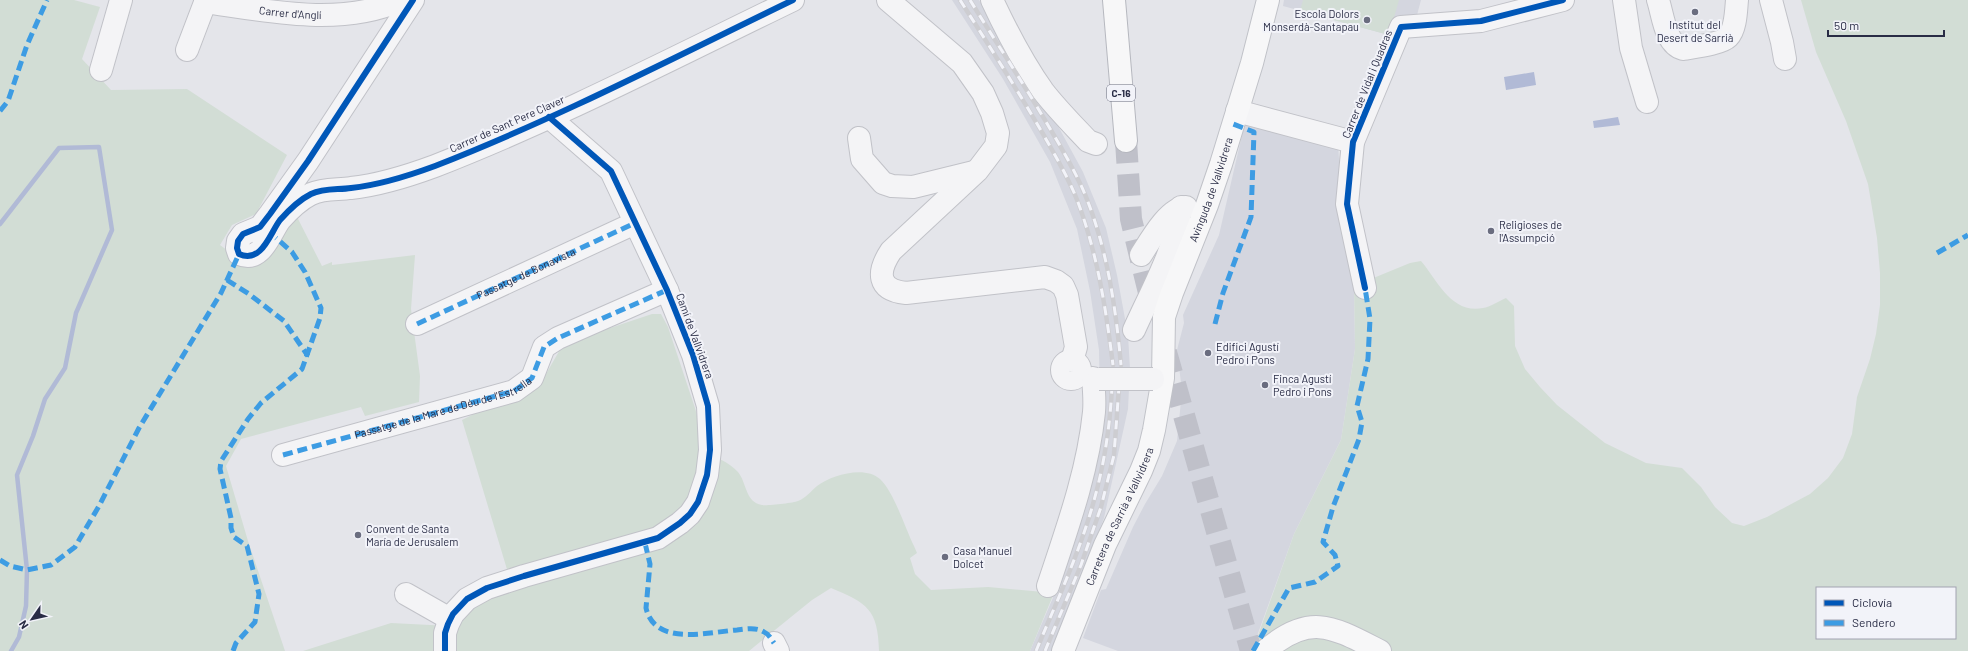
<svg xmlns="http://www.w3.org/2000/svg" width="1968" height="651" font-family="Barlow,sans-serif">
<rect width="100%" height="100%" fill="#e4e5ea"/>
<g fill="#d4d6df">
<path d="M952,0H979L1058,126L1083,172L1106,228L1117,275L1128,335L1130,369L1128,409L1104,518L1052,651H1030L1055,593L1100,397L1099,350L1090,291L1077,229L1050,162L1003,79Z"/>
<path d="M1284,0H1421L1417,15L1389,35L1283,6Z"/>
<path d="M1245,122L1338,145L1342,201L1354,286L1355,349L1341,440L1294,534L1253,647L1248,651H1118L1083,638L1101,590L1106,589L1133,527L1145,504L1162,476L1177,441L1182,391L1177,350L1184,323L1183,315L1219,235Z"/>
</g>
<g fill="#d2ddd5" fill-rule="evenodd">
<path d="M0,0H74L100,7L82,59L111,90L187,89L287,155L256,214L232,225L220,245L247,265L295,213L322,266L332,262V265L415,255L411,309L420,376L419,402L365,416L361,407L241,439L226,466L248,541L285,651H0Z"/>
<path d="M1303,0H1399L1389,35L1300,11Z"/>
<path d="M1801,0H1968V651H1248L1255,644L1294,534L1341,440L1355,349L1354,286L1410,263L1421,261C1438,281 1451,314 1483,308C1490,307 1499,301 1506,298L1514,306L1515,346L1525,369L1540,387L1557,405L1605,443L1646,463L1682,468L1701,487L1715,507L1732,523L1744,526L1767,517L1810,494L1828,478L1843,458L1852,434L1857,397L1870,359L1876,334L1880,305V273L1877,238L1868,184L1846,121L1816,52ZM1817,588H1955V638H1817Z"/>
<path d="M652,314H661L668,327L695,408L699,423L702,451C714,456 729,462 738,472C747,483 745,502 762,505C767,506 793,503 798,501C806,498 811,491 817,486C831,475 865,465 880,479C894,492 905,528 914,546L917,553L910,558L915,574L931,590L988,587L1054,593L1030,651H879C878,609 867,603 831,588L812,600L749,651H303L391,623L450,626L460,613L512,586L462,420L543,379L561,348L592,334Z"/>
</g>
<g fill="#b1bad6">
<path d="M1534,72L1536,85L1506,90L1504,77Z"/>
<path d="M1618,117L1620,125L1594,128L1593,121Z"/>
</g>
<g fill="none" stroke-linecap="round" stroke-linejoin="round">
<path stroke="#b1bad6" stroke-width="4.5" d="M0,224L59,148L99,147L112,230L76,313L65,368L45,399L33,436L17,475L27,570L26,606L19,637L11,651"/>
<g stroke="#bfc0c9" stroke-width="22" stroke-dasharray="22 11" stroke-linecap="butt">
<path d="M1126,141L1131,219L1153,309"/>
<path d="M1166,352L1251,651"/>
</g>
<g stroke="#c1c2c8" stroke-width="24">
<g id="minor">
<path d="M413,0L308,161L270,214L260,227L243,234L238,241L237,248L239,254C262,264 270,233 280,220C288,211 301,199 311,194C324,188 338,190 351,188C380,185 408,176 435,166C558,118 675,57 793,0"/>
<path d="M888,0L962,63L983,93L992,113L998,133L996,146L977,171L891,251C877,272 877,290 906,293L1045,277L1056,281L1063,286L1067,295L1076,347L1072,361"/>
<path d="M992,0C1007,32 1023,63 1043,91C1057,109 1073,125 1088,141L1096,144"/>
<path d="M1624,0L1631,48L1647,102"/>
<path d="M1658,0C1663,15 1665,44 1683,49C1694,47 1721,44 1728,37C1736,29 1736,10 1737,0"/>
<path d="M1771,0L1782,42L1785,59"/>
<path id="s1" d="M205,2C268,11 341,27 401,0"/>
<path d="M187,50L206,0"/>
<path d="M101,70L121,0"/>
<path d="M1237,111L1353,142"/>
<path d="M859,138L862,159L883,183L892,186L913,187L974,172"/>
<path d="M1141,255C1150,241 1168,208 1186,207"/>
<path d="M1365,288L1347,204L1353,142L1401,27L1481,21L1563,0"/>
<path id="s2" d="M417,324L635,223"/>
<path d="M1134,330C1151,292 1176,248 1181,207"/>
<circle cx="1071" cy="370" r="9"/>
<path id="s3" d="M283,455L514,391L532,378L544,347L558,338L667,290"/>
<path d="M1048,586C1067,529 1088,471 1094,412C1095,401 1094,389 1093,378"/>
<path d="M406,594L450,619"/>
<path d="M774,643L778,651"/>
<path d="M445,651V633L448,624L453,614L467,599L487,588L524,576L658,538L680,523L690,514L698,502L707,475L710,450L708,406L693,355L667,290L611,171L549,117"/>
</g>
</g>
<g stroke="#c0c2c8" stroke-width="24">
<g id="major">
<path id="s4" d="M1063,651L1105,545L1141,471L1149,451L1154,430L1163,378L1164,317L1172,293L1207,205L1221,164L1252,63L1268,0"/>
<path d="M1265,651C1310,612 1333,627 1380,651"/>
</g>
</g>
<g stroke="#b6b8bf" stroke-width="24">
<path id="highway" d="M1114,0L1126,141"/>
</g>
<use href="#minor" stroke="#f4f4f6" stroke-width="22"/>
<use href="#major" stroke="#f7f7f8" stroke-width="22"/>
<use href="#highway" stroke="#f7f7f8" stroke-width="22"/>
<g stroke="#cdcdd1" stroke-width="4.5">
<g id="rail">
<path d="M960,0C988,44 1017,89 1043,134C1056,157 1070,180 1079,205C1098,257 1106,310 1113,365"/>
<path d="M970,0C997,44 1026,87 1052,132C1065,154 1079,178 1088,202C1108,254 1116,310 1121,365"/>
<path d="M1036,651C1056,603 1079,554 1093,504C1104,466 1110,427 1112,387"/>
<path d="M1045,651L1081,565L1101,507L1114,455L1119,387"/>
</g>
</g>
<use href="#rail" stroke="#f2f3f9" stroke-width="3" stroke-dasharray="9" stroke-linecap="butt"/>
<g stroke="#c1c2c8" stroke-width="24" stroke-linecap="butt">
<path id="minor-bridge" d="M1099,379H1153"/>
</g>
<use href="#minor-bridge" stroke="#f4f4f6" stroke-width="22"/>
<g stroke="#3d9ce3" stroke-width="5" stroke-dasharray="10 5" stroke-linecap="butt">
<path d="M0,111L8,101L27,45L47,0"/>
<path d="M1937,253L1968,235"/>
<path d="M227,280L249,294L284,321L308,356"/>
<path d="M417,324L635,223"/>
<path d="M1215,324L1223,293L1251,217L1254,132L1233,124"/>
<path d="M283,455L514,391L532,378L544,347L558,338L667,290"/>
<path d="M645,543L650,564L646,608C655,647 708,632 737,630C746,629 756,627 764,632C769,634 771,639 774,643"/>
<path d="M0,560L10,566L27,570L51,565L75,547L99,506L139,428L221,293L239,254"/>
<path d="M233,651L236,643L255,622L259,594L247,546L234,537L231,528V518L220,469L221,461L248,419L261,403L302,369L320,318L321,308L305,272L292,252L276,238"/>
<path d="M1253,651L1289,588L1315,582L1338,566L1335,555L1323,542L1333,507L1359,439L1362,422L1357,406L1368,359L1370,319L1365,288"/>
</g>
<g stroke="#f2f3f9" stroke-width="8">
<g id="cycleway">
<path d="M413,0L308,161L270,214L260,227L243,234L238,241L237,248L239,254C262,264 270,233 280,220C288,211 301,199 311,194C324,188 338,190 351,188C380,185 408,176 435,166C558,118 675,57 793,0"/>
<path d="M1365,288L1347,204L1353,142L1401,27L1481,21L1563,0"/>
<path d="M445,651V633L448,624L453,614L467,599L487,588L524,576L658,538L680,523L690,514L698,502L707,475L710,450L708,406L693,355L667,290L611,171L549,117"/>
</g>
</g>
<use href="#cycleway" stroke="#0057b8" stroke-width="6"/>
</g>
<g fill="#6a6d7f" stroke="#f2f3f9" stroke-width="1.5">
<circle cx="1695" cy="12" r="4"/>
<circle cx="1367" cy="20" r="4"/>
<circle cx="1491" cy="231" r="4"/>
<circle cx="1208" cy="353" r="4"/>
<circle cx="1265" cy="385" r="4"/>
<circle cx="358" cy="535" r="4"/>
<circle cx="945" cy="557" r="4"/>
</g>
<g text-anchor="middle" stroke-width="4" stroke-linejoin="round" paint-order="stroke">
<rect fill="#f2f3f9" stroke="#65687b" stroke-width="1" x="1107" y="85" width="28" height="16" rx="3"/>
<g font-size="10" font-weight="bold" fill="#292c45">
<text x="1121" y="97">C-16</text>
</g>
<g font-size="11" fill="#292c45" stroke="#f2f3f9">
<text dy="4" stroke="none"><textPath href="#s1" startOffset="86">Carrer d'Anglí</textPath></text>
<text transform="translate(1367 84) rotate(-68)" y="4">Carrer de Vidal i Quadras</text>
<text transform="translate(507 124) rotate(-24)" y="4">Carrer de Sant Pere Claver</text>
<text dy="4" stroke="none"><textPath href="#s4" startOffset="489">Avinguda de Vallvidrera</textPath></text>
<text dy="4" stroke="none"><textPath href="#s2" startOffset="120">Passatge de Bonavista</textPath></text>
<text transform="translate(695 336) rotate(70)" y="4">Camí de Vallvidrera</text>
<text dy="4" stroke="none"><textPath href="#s3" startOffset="167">Passatge de la Mare de Déu de l'Estrella</textPath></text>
<text dy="4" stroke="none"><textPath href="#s4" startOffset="146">Carretera de Sarrià a Vallvidrera</textPath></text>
</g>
<g font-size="11" fill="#292c45" stroke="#f2f3f9" text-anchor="start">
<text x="1359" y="18" text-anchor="end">Escola Dolors<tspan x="1359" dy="13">Monserdà-Santapau</tspan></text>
<text x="1695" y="29" text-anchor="middle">Institut del<tspan x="1695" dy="13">Desert de Sarrià</tspan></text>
<text x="1499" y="229">Religioses de<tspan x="1499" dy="13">l'Assumpció</tspan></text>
<text x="1216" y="351">Edifici Agustí<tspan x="1216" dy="13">Pedro i Pons</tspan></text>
<text x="1273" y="383">Finca Agustí<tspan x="1273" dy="13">Pedro i Pons</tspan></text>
<text x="366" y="533">Convent de Santa<tspan x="366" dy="13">María de Jerusalem</tspan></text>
<text x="953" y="555">Casa Manuel<tspan x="953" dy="13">Dolcet</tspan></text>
</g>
</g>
<rect x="1816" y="587" width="140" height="52" fill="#f2f3f9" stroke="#a2a3b1"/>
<rect x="1824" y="600" width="20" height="6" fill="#0057b8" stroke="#a2a3b1"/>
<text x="1852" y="607" font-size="12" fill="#292c45">Ciclovía</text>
<rect x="1824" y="620" width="20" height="6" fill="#3d9ce3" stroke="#a2a3b1"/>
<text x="1852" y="627" font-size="12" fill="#292c45">Sendero</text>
<g transform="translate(32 619) rotate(236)" stroke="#f2f3f9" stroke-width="3" paint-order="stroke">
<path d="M0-3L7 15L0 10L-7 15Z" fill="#292c45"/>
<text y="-6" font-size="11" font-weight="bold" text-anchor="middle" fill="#292c45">N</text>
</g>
<path d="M1828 30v6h116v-6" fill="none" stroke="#292c45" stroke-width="2"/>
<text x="1834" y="30" font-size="12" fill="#292c45" stroke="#f2f3f9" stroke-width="3" paint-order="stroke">50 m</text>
</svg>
